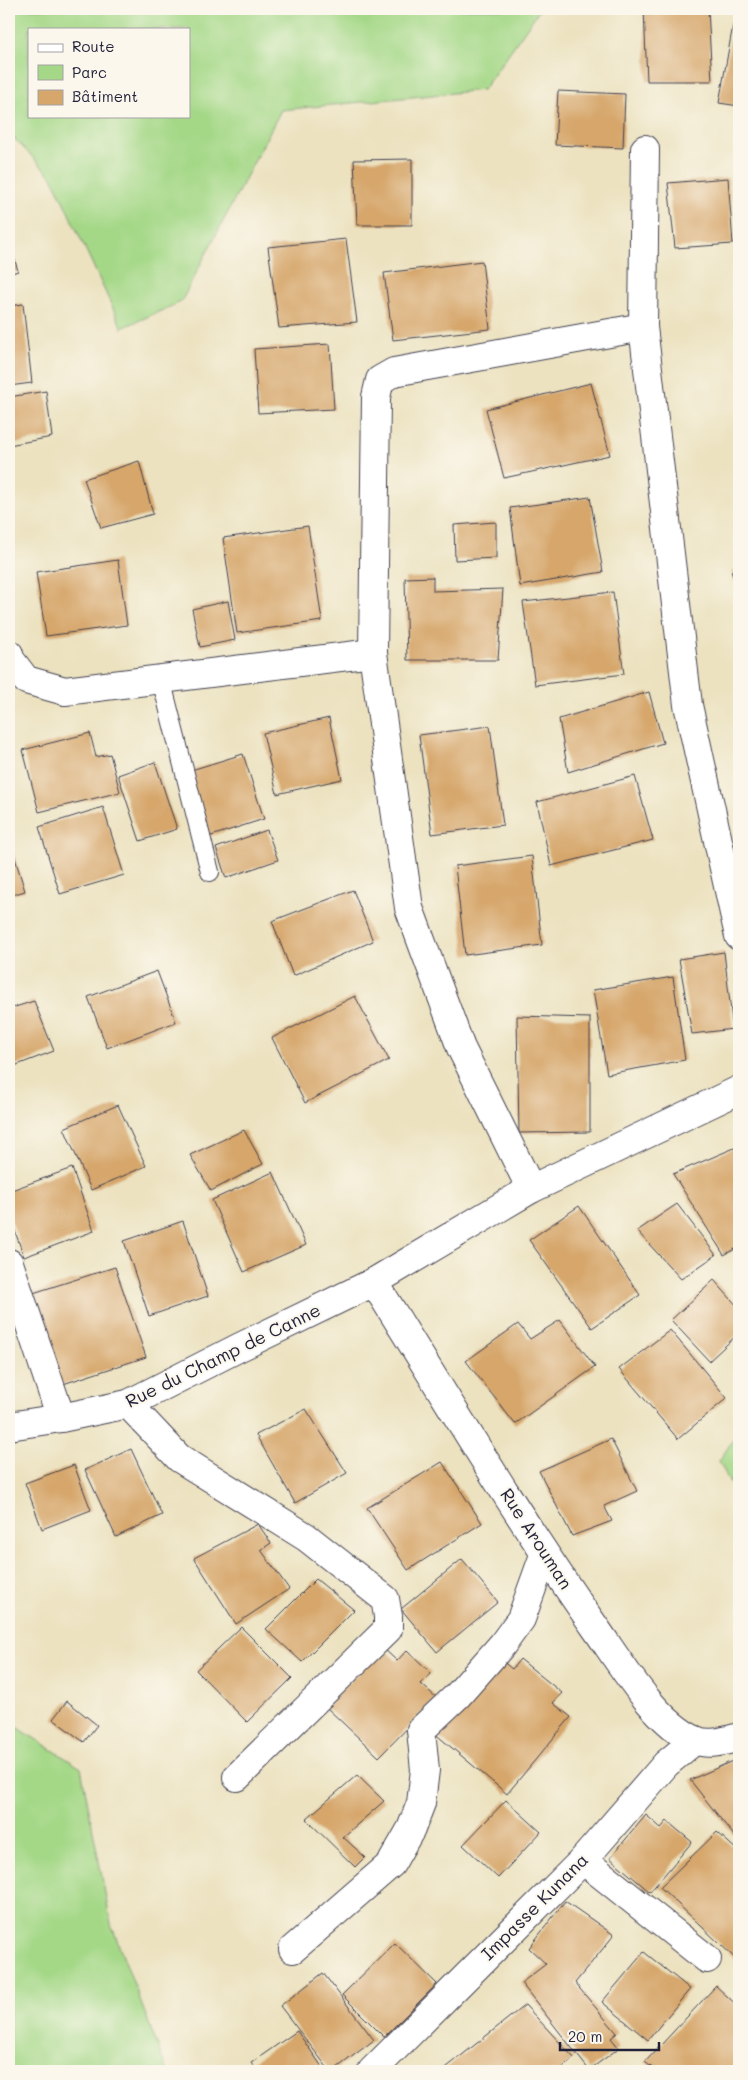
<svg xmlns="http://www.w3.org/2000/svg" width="748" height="2080" font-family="Mali,sans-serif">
<rect width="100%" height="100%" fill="#fbf7ec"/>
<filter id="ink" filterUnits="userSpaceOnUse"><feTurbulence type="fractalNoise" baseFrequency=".02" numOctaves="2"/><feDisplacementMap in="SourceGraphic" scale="10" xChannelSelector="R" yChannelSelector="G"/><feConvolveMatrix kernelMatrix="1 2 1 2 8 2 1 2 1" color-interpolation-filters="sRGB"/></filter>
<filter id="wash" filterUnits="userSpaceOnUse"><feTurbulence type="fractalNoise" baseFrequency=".0096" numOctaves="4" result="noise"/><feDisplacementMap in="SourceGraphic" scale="20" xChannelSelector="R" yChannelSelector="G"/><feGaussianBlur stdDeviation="1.12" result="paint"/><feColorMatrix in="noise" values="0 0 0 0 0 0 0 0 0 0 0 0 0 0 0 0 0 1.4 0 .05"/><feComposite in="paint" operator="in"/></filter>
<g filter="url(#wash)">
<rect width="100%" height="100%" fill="#ece2c0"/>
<g fill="#a4d887" stroke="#637d61" fill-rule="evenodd">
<path d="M9,9H540L483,90L281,110L181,302L122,328L52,177L9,133ZM29,29H189V116H29Z"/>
<path d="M739,1431V1501L719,1461Z"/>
<path d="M9,1722L81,1768L111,1924L167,2071H9Z"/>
</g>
<g id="blocks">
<g fill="#d6a66a">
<path d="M644,9H708L712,81H647Z"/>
<path d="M733,25H739V106L719,103Z"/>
<path d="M558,91L625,94L623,148L555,145Z"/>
<path d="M412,159V225H357L354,160Z"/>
<path d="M728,178L733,244L675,248L668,183Z"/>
<path d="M346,239L357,322L279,328L268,247Z"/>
<path d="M9,240L18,271L9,274Z"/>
<path d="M482,261L490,329L393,340L384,273Z"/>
<path d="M23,304L32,383L9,386V306Z"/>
<path d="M330,344L334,409L258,413L254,349Z"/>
<path d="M591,383L610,455L504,478L486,409Z"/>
<path d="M46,391L52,437L9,445V397Z"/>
<path d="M139,461L153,514L101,528L84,479Z"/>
<path d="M590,497L603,572L520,586L510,508Z"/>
<path d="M496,522V558L455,560L454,525Z"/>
<path d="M308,526L322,621L237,633L223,538Z"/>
<path d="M118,560L127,625L46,636L36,572Z"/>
<path d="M739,569V592L731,571Z"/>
<path d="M433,577V591L503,589L498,660H407L405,578Z"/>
<path d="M613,592L624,674L535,685L523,602Z"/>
<path d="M228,601L235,640L200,647L192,609Z"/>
<path d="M649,692L663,743L568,772L559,719Z"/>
<path d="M329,718L342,779L277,794L263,733Z"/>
<path d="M490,726L503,825L432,834L419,735Z"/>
<path d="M90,733L96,757L110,754L120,792L39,812L23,750Z"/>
<path d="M243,754L264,819L208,837L188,771Z"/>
<path d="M155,762L177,829L140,841L118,775Z"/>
<path d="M635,776L653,840L551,866L537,802Z"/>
<path d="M103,807L124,875L60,894L39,827Z"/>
<path d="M267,830L278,860L226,878L216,848Z"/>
<path d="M9,838L25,891L9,896Z"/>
<path d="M532,856L542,945L465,955L455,866Z"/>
<path d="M353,890L373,941L293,976L272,921Z"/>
<path d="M724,952L733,1029L692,1034L679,959Z"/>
<path d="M157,971L176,1022L107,1048L88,997Z"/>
<path d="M673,977L685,1060L607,1074L593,990Z"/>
<path d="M355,996L389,1060L305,1103L272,1038Z"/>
<path d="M34,1001L54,1051L9,1068V1009Z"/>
<path d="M517,1016L590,1018V1132L519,1133Z"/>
<path d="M118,1105L146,1166L91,1190L64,1128Z"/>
<path d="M244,1130L263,1164L211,1191L190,1155Z"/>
<path d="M739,1146V1247L724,1255L673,1174Z"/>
<path d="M72,1168L94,1231L24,1257L9,1214V1191Z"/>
<path d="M273,1172L306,1245L244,1272L212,1200Z"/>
<path d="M677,1204L716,1255L681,1279L637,1231Z"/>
<path d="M579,1206L640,1295L592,1328L529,1240Z"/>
<path d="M183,1221L208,1296L149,1316L124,1241Z"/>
<path d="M115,1267L146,1357L60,1385L30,1294Z"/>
<path d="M714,1280L739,1308V1333L709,1361L671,1320Z"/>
<path d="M560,1320L595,1367L515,1424L466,1361L518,1324L530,1339Z"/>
<path d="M670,1330L727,1398L678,1439L619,1369Z"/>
<path d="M306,1409L347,1473L295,1503L256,1435Z"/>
<path d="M611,1439L637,1491L604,1506L612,1521L572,1536L539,1471Z"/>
<path d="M131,1449L162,1515L116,1537L85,1470Z"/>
<path d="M442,1462L482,1523L408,1570L367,1508Z"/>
<path d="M74,1465L91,1510L42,1529L25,1483Z"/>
<path d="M258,1524L271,1543L261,1550L289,1589L236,1624L194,1558Z"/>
<path d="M462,1559L498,1602L437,1652L401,1609Z"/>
<path d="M316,1579L354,1610L302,1662L266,1629Z"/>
<path d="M241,1627L292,1678L247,1722L196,1670Z"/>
<path d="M383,1648L397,1661L407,1650L431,1673L421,1684L437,1698L379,1757L326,1707Z"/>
<path d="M496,1656L512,1669L520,1659L562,1693L553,1703L571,1717L507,1794L433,1732Z"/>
<path d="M67,1701L97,1725L84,1742L53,1719Z"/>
<path d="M739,1758V1842L690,1780Z"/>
<path d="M357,1775L384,1801L343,1837L365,1857L355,1867L306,1819Z"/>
<path d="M506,1800L541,1832L498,1878L463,1845Z"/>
<path d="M646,1815L661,1828L667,1821L692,1842L650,1892L610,1858Z"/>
<path d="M717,1832L739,1852V1962L660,1887Z"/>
<path d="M565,1901L614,1935L575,1983L617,2033L611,2038L619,2048L589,2070L521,1983L546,1964L529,1948Z"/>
<path d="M395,1943L437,1984L384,2037L342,1995Z"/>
<path d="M644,1952L690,1989L648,2040L602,2002Z"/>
<path d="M323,1973L374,2040L333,2071H330L280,2006Z"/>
<path d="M716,1986L739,2007V2071H656L645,2062Z"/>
<path d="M525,2005L574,2058L559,2071H442Z"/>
<path d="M297,2031L325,2071H257L251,2063Z"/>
</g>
</g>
</g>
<g filter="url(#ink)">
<use href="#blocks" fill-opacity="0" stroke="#403f4f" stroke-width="1"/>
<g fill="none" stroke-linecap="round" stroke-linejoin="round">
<g stroke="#403f4f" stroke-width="20">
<path id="service" d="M161,679L210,872"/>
</g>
<g stroke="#403f4f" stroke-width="30">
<g id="minor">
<path d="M645,149L643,327L688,705L739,936"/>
<path d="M9,654L10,659L26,680L65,691L373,653"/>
<path d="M531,1189L461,1048L409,908L373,653L376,397L380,380L394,372L643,327"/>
<path d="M9,1263L61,1418"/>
<path d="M374,1282C447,1399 518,1518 597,1630C621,1664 656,1723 695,1740C709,1746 725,1741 739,1737"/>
<path d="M128,1404L179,1458L306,1537L385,1599L388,1616V1629L237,1777"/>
<path d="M9,1426L61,1418L128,1404L240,1347L374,1282L531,1189L739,1090"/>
<path d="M583,1860L707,1959"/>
<path d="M293,1949L391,1864L411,1829L421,1803L425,1770L421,1730L458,1695L502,1645L521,1619L544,1555"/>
<path d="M372,2071L583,1860L666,1764L695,1740"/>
</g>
</g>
<use href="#service" stroke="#fff" stroke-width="18"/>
<use href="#minor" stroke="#fff" stroke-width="28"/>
</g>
</g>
<g text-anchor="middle" stroke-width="4" stroke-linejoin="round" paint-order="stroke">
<g font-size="18" fill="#22223b" stroke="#fbf7ec">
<text transform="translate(223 1356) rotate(-26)" y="6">Rue du Champ de Canne</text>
<text transform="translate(536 1539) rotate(57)" y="6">Rue Arouman</text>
<text transform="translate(535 1907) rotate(-45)" y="6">Impasse Kunana</text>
</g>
</g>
<rect width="748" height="2080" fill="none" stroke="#fbf7ec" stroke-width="30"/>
<rect x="28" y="28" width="162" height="90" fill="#fbf7ec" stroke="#a4a2a5"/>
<rect x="38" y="44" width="25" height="8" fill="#ffffff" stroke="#a4a2a5"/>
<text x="72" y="52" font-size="15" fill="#22223b">Route</text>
<rect x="38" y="65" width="25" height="15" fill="#a4d887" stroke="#a4a2a5"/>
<text x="72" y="78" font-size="15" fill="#22223b">Parc</text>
<rect x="38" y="90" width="25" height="15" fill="#d6a66a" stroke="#a4a2a5"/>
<text x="72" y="102" font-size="15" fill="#22223b">Bâtiment</text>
<path d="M560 2042v8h99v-8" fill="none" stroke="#22223b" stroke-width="2.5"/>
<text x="568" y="2042" font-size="15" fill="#22223b" stroke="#fbf7ec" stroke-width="4" paint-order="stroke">20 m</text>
</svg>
